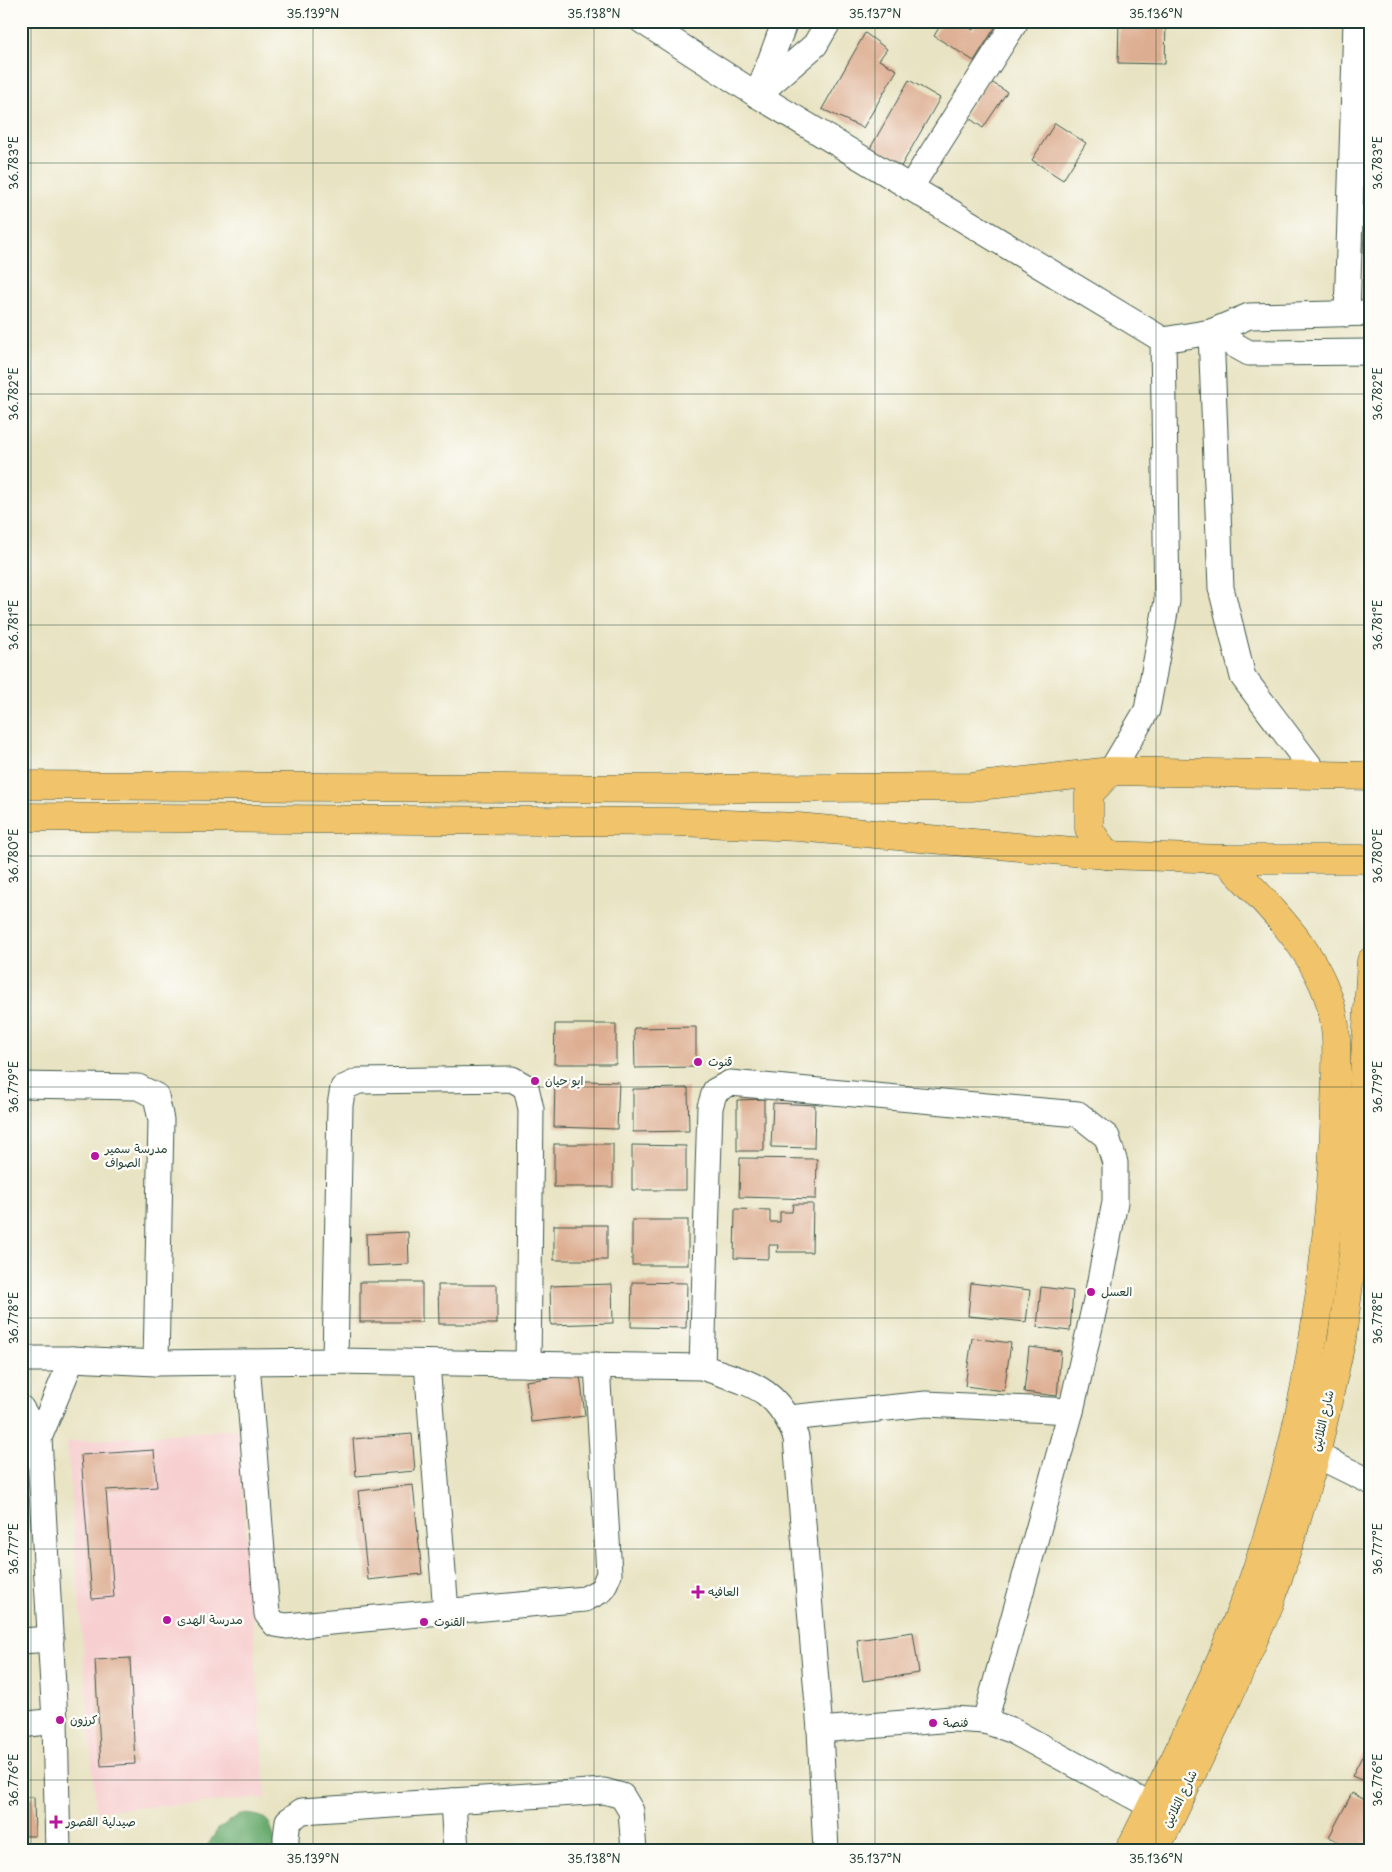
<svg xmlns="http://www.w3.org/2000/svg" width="1392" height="1872" font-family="'Playpen Sans','Playpen Sans Arabic',sans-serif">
<rect width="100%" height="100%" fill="#fdfcf7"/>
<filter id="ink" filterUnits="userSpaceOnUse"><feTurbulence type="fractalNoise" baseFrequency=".02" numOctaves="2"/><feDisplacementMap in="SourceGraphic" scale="10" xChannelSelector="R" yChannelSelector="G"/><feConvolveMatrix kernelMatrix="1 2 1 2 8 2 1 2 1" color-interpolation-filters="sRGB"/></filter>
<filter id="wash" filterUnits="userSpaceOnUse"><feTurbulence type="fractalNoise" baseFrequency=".0096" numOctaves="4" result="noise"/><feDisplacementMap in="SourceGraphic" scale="20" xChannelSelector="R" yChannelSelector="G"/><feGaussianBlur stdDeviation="1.12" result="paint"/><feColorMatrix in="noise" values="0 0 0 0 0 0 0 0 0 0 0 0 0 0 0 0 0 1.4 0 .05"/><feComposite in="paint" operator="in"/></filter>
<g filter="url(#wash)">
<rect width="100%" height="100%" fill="#e8e3c2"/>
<path fill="#f7cfd0" d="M238,1429L266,1798L96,1811L67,1442Z"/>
<path fill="#69ab6e" stroke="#447451" d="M240,1814C273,1815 270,1822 277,1851H204L218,1829Z"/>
<g id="blocks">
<g fill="#ddad91">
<path d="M943,21H958L973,30L978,21H999L974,61L934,36Z"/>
<path d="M1119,21H1166L1165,64L1118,63Z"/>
<path d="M865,33L887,49L879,60L897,70L863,128L822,109Z"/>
<path d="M909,80L940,98L899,170L868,152Z"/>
<path d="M988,80L1007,92L983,128L965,115Z"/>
<path d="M1055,123L1086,143L1063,180L1032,160Z"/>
<path d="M1365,217H1371V254L1363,253Z"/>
<path d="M555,1024H616V1064H554Z"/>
<path d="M696,1027V1067L635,1068L634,1028Z"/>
<path d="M555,1080L619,1082L617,1129L554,1127Z"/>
<path d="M688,1088L689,1131L633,1132V1089Z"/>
<path d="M764,1099V1151H737V1100Z"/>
<path d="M773,1103L815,1105L814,1148L771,1147Z"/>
<rect x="554" y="1144" width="59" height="43"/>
<path d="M632,1145L686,1146V1190H632Z"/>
<path d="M740,1158L817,1159L816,1199L739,1197Z"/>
<path d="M793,1204H813L812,1252H777L778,1245H769V1259L734,1258L735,1209L770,1210V1222H780V1212H792Z"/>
<rect x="632" y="1220" width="56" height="45"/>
<rect x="554" y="1225" width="53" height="35"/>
<path d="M408,1232L409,1264L367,1266L366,1234Z"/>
<rect x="360" y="1282" width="62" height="40"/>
<path d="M632,1282L687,1283L686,1328L631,1327Z"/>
<path d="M971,1283L1030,1290L1026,1322L968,1316Z"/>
<path d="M612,1284L613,1323L551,1325L550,1286Z"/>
<path d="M438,1285H497V1324H439Z"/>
<path d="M1041,1287L1073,1291L1070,1331L1037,1327Z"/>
<path d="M972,1338L1011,1343L1004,1391L965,1386Z"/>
<path d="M1029,1347L1061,1351L1057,1396L1024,1392Z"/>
<path d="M580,1374L585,1416L531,1422L526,1381Z"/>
<path d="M412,1434L415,1471L356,1476L353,1439Z"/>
<path d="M154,1450L157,1487L106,1490L114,1597L92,1599L81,1455Z"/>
<path d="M413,1485L422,1574L368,1580L358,1491Z"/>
<path d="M913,1632L919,1673L863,1681L857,1640Z"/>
<path d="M130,1658L135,1764L101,1766L95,1660Z"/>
<path d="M1371,1739V1784L1352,1776Z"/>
<path d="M1352,1793L1371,1803V1851H1358L1329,1837Z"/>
<path d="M21,1797H34L35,1836H21Z"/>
</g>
</g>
</g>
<g filter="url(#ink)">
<use href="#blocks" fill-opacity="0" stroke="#3d5649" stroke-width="1"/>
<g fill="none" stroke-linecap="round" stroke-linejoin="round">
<g stroke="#3d5649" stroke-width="27">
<g id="minor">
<path d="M642,21L757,95L1163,340L1211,332L1249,316L1371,313"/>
<path d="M758,94L785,21"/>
<path d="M757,95L815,45L829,21"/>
<path d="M910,188L1016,21"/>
<path d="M1347,314L1356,21"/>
<path d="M1211,332L1221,588L1243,677L1316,774"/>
<path d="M1211,332L1249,353L1371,352"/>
<path d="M1111,771L1147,710L1167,601L1163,340"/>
<path d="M21,1085L138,1087L156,1096L161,1120L156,1363"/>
<path d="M1353,1253L1371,1262"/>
<path d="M21,1359H72L156,1363L335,1361L702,1367C750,1384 777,1386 796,1438L820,1730L826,1851"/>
<path d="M335,1361L340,1105L343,1088L359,1081L512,1079L526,1087L531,1109L528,1364"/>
<path d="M247,1363L267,1614L275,1624L287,1626L585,1599L602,1590L609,1574L597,1365"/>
<path d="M427,1363L446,1612"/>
<path d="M702,1367L710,1107L715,1091L730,1083L1078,1114L1107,1137L1115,1163V1202L1098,1291L1071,1411L985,1721"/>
<path d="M21,1408L39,1438"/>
<path d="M789,1418L926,1404L1071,1411"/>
<path d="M1316,1455L1371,1482"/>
<path d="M21,1641L51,1639"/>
<path d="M21,1725L55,1721"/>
<path d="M820,1730L952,1719L985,1721L1011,1730L1151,1806"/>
<path d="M453,1801L456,1851"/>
<path d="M58,1851L55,1721L39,1438L72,1359"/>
<path d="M286,1851V1837L288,1821L302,1811L604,1791L622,1796L631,1811L634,1851"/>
</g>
</g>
<g stroke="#3d5649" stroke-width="29">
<g id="major">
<path d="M21,785L678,789L971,787L1111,771L1371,776"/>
<path d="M21,817L677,822L798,827L1106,855L1225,859H1371"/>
<path d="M1106,855L1089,829V794L1111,771"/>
<path d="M1129,1851C1171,1768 1212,1685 1246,1598C1298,1462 1322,1314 1332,1169C1334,1139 1335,1109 1336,1079C1336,1055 1338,1033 1332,1010C1317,949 1265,903 1225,859"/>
<path d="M1155,1851L1228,1698L1270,1603L1294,1529L1316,1455L1342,1338L1353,1253L1371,961"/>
</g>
</g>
<use href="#minor" stroke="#fff" stroke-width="25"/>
<use href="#major" stroke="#f1c36a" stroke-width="28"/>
</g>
</g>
<path fill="none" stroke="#1f3d34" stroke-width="1" stroke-opacity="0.45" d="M31,21V1851M313,21V1851M594,21V1851M875,21V1851M1156,21V1851M21,163H1371M21,394H1371M21,625H1371M21,856H1371M21,1087H1371M21,1318H1371M21,1549H1371M21,1780H1371"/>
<g fill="#b5179e" stroke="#fdfcf7" stroke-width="2">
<circle cx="698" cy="1062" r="5"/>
<circle cx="535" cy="1081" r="5"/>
<circle cx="95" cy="1156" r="5"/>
<circle cx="1091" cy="1292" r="5"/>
<path d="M695.5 1584.5h5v5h5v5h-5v5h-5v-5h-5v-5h5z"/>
<circle cx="167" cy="1620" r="5"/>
<circle cx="424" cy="1622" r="5"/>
<circle cx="60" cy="1720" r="5"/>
<circle cx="933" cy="1723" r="5"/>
<path d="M53.5 1814.5h5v5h5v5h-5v5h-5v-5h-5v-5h5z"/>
</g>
<g text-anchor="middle" stroke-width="5" stroke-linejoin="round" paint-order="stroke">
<g font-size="12" fill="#1f3d34" stroke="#fdfcf7" text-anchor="start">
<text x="708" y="1066">قنوت</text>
<text x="545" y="1085">ابو حيان</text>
<text x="105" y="1153">مدرسة سمير<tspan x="105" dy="14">الصواف</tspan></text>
<text x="1101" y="1296">العسل</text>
<text x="708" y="1596">العافيه</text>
<text x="177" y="1624">مدرسة الهدى</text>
<text x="434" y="1626">القنوت</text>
<text x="70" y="1724">كرزون</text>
<text x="943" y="1727">فنصة</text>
<text x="66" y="1826">صيدلية القصور</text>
</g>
<g font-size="12" fill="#1f3d34" stroke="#fdfcf7">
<text transform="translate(1323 1421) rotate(-77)" y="4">شارع الثلاثين</text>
<text transform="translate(1180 1799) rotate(-64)" y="4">شارع الثلاثين</text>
</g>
</g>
<rect width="1392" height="1872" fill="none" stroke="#fdfcf7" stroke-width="55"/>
<rect x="28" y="28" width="1336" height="1816" fill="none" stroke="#1f3d34" stroke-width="2"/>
<g font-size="12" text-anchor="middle" fill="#1f3d34">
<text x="313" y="18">35.139°N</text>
<text x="594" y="18">35.138°N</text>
<text x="875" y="18">35.137°N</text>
<text x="1156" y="18">35.136°N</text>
<text transform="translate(1378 163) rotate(-90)" y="4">36.783°E</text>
<text transform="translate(14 163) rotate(-90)" y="4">36.783°E</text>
<text transform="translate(1378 394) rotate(-90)" y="4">36.782°E</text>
<text transform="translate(14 394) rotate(-90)" y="4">36.782°E</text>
<text transform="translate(1378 625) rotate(-90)" y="4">36.781°E</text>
<text transform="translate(14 625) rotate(-90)" y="4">36.781°E</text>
<text transform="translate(1378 856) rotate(-90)" y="4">36.780°E</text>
<text transform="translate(14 856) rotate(-90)" y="4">36.780°E</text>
<text transform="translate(1378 1087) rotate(-90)" y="4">36.779°E</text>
<text transform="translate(14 1087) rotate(-90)" y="4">36.779°E</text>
<text transform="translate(1378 1318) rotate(-90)" y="4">36.778°E</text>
<text transform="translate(14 1318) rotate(-90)" y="4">36.778°E</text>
<text transform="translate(1378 1549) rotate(-90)" y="4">36.777°E</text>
<text transform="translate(14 1549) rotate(-90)" y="4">36.777°E</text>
<text transform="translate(1378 1780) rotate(-90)" y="4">36.776°E</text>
<text transform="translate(14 1780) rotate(-90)" y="4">36.776°E</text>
<text x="313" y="1863">35.139°N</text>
<text x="594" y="1863">35.138°N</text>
<text x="875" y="1863">35.137°N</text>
<text x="1156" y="1863">35.136°N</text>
</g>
</svg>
